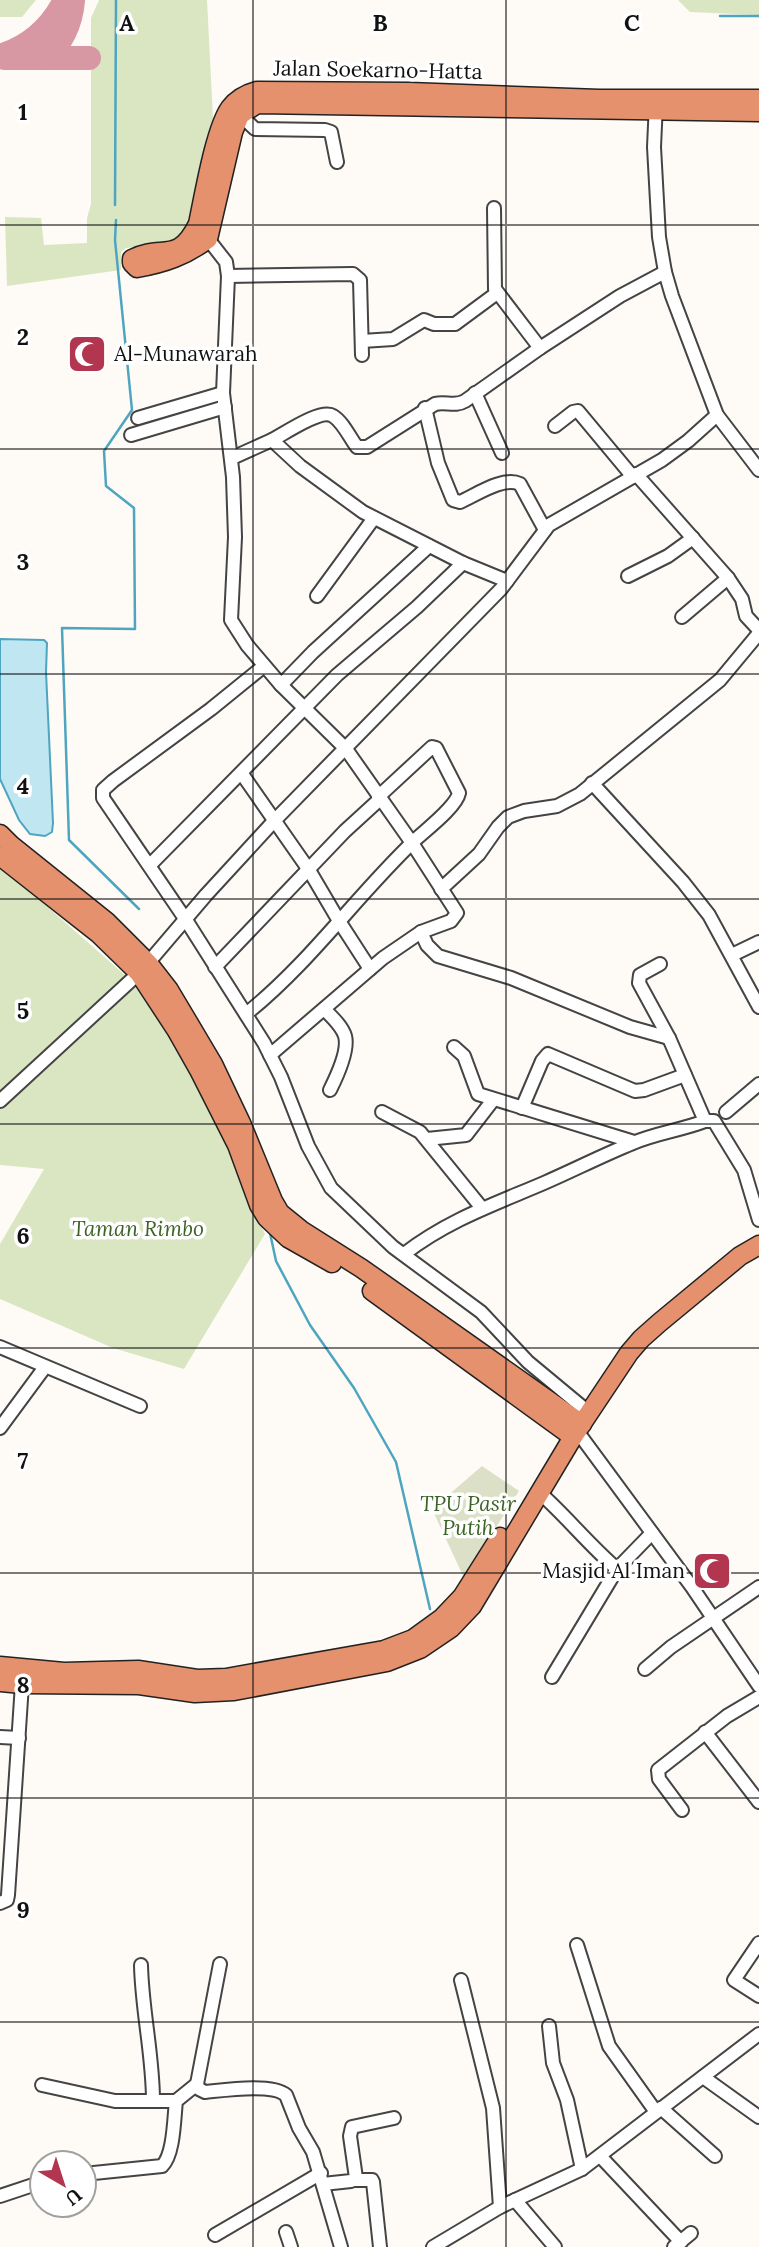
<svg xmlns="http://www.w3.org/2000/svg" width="759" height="2247" font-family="Lora,serif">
<rect width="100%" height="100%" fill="#fefbf6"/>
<g fill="#dae6c2">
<path d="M0,0H36L22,17H0Z"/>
<path d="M99,0H207L213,118L194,212L191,222L176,243L126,248L121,252V270L7,286L5,217L41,218L44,245L87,243V218L91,204V18Z"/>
<path d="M678,0H759V18L758,15L690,12Z"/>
<path d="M0,865L126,976L0,1092Z"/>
<path d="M137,986C158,1017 179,1048 196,1082C222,1131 242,1183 265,1234L184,1369L113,1348L0,1299V1244L44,1169L0,1165V1107L36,1071Z"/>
</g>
<path fill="#dce0c7" d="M482,1466L519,1491L464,1578L432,1509Z"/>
<path fill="#bfe6f1" stroke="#4ea5c0" stroke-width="2" d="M0,639L44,640L47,643L46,672L53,823L52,832L45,836L30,834L19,820L0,779Z"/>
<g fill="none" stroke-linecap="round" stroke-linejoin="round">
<g stroke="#4ea5c0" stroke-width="2.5">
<path d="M720,16H759"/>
<path d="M115,205L116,0"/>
<path d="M116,220L115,240L132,410L104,451L106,486L134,508L135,629L62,628L69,840L139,909"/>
<path d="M270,1233L276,1261L310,1325L354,1388L396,1462L430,1609"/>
</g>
<g stroke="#d898a3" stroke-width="24">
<path d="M0,56C29,47 51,28 65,0"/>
<path d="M4,58H89"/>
<path d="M45,58C62,43 71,23 73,1"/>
</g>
<g stroke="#444" stroke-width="16">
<g id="minor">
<path d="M656,103L654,147L659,237L665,272L672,296L717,415L759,470"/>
<path d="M237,112L255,129L325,130L331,132L337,162"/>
<path d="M494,208L495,289L540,348"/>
<path d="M208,239L226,262L228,276L223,393L233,477L235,537L231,620L247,645L281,685L346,749L412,843L457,913L451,921L421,932L383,958L270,1055"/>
<path d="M228,276L353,274L360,280L362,355"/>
<path d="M362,341L393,339L424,320L434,324H455L497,293"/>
<path d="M475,393L502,453"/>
<path d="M425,408L438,463L453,500L460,502C476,495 503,476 520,484L545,530"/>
<path d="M138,418L223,393"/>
<path d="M555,426L573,412L578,411L633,477"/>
<path d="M131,435L225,407"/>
<path d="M272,440C284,434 321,408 333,416C343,422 350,438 357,447H367L435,404C445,401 455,407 465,401L540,348L620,296L665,272"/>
<path d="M232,458L272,440L300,466L363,512L463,563L507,581"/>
<path d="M636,474L728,578L742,599L746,616L759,630"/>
<path d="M628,576L668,556L693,538"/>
<path d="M317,596L374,518"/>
<path d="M682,617L728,578"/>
<path d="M264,666L211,709L113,781L103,790V798L186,920L264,1043L281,1077L308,1146L331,1188L393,1247L481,1312L528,1362L581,1406"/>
<path d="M281,685L313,652L429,546"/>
<path d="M242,774L309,870L339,921L370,969"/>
<path d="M592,783L683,882L709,915L759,1007"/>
<path d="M150,865L337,675L417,607L463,563"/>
<path d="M441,889L479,854L498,827L508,817L524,811L557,806L580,794L720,680L759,633"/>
<path d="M421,932L427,945L438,956L511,978L630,1027L669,1038"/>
<path d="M732,955L759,942"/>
<path d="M148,963L206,895L274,821L501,589L549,525L662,460L688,441L717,415"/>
<path d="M215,967L345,831L380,799"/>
<path d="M324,1009C331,1016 342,1026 345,1036C349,1050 336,1078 330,1090"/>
<path d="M246,1014C310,963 357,895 415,840C427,829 456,807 459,793L436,748L432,747L378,797"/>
<path d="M454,1047L464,1056L478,1094L634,1142"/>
<path d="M0,1101L139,973"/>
<path d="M522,1108L542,1061L548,1054L635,1091L644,1090L685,1075"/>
<path d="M382,1112L420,1132L481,1207"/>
<path d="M726,1112L759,1084"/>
<path d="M705,1121H714L744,1170L759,1220"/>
<path d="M427,1139L466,1135L493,1100"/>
<path d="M404,1254C448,1220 495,1204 544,1183C574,1170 603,1155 633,1143C656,1133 682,1130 705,1121L669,1038L639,983L640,975L660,964"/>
<path d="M0,1347L140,1406"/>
<path d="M0,1428L45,1367"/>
<path d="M577,1431L692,1587L759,1686"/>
<path d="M540,1493C567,1517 589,1545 617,1569"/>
<path d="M645,1669L671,1647L759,1587"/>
<path d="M552,1677L617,1569L652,1533"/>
<path d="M705,1732L759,1802"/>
<path d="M0,1737L19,1738"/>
<path d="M682,1810L659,1779L658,1770L727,1716L759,1697"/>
<path d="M0,1903L7,1900L8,1895L22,1684"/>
<path d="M759,1943L734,1980L759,1996"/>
<path d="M577,1945L609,2046L656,2112"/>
<path d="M220,1964L197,2084L199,2089L205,2092C225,2090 272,2083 286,2095L299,2128L313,2152L341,2247"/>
<path d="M141,1965C142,2011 153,2055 153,2101"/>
<path d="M461,1980L493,2108L500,2207"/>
<path d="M549,2026L553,2063L567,2100L582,2169"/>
<path d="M703,2077L759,2117"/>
<path d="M42,2085L115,2101H176"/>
<path d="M661,2108L715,2156"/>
<path d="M600,2156L681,2242"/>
<path d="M84,2174L162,2166C174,2155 174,2118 176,2101L197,2084"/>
<path d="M354,2180H372L373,2182L380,2247"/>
<path d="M323,2184L351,2181L356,2178L350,2136L352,2127L394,2118"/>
<path d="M0,2196L42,2182"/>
<path d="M515,2200L555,2247"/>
<path d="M286,2232L291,2247"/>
<path d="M215,2235L321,2173"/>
<path d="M433,2247L500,2207L582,2169L759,2034"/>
<path d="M674,2247L691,2233"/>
</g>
</g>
<g stroke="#222" stroke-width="21">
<g id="highway">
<path d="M759,99H599L409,92L257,91C246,94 237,99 230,108C215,129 204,196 198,224C177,266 162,243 132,259V263L137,268C165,263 185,256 208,239L233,132L240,115L257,104L759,112"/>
<path d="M0,834L11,845L107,922L148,963L169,990L213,1064L241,1123L273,1201L280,1213L301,1230L361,1268L582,1424"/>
<path d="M0,856L99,934L139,973L177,1031L199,1070L237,1145L259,1205L267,1218L288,1238L332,1263"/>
<path d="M372,1291L573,1437"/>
<path d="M0,1666L64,1672L138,1670L197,1679L226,1678L384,1650L413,1639L442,1618L462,1597L500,1537"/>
<path d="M0,1682L22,1684L139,1685L195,1693L234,1691L387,1662L420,1649L451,1628L472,1606L573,1437L629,1353L641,1339L659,1323L740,1256L759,1245"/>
</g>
</g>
<use href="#minor" stroke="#fff" stroke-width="12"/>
<use href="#highway" stroke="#e5916d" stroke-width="18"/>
</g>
<path fill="none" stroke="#111" stroke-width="2" stroke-opacity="0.55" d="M253,0V2247M506,0V2247M0,225H759M0,449H759M0,674H759M0,899H759M0,1124H759M0,1348H759M0,1573H759M0,1798H759M0,2022H759"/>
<defs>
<g id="mosque-square" transform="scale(2.0125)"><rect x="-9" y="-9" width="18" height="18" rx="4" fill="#b33650" stroke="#fff"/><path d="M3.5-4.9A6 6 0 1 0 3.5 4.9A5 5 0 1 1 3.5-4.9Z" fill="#fff"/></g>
</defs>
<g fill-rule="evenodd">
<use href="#mosque-square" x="87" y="354"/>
<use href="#mosque-square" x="712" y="1571"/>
</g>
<g text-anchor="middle" stroke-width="7" stroke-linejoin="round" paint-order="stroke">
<g font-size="21" fill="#111" stroke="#fff">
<text transform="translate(378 70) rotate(1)" y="7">Jalan Soekarno-Hatta</text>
</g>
<g font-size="21" fill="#111" stroke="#fff" text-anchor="start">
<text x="114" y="361">Al-Munawarah</text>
<text x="685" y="1578" text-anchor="end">Masjid Al Iman</text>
</g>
<g font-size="21" font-style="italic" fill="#3d6327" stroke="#fff">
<text x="138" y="1236">Taman Rimbo</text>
<text x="468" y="1511">TPU Pasir<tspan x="468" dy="24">Putih</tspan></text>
</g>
</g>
<g font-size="23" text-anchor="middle" font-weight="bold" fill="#111" stroke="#fff" stroke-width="7" stroke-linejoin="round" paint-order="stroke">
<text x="127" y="31">A</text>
<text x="380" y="31">B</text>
<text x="632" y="31">C</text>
<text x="23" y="120">1</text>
<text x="23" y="345">2</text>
<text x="23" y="570">3</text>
<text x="23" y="794">4</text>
<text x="23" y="1019">5</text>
<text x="23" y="1244">6</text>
<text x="23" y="1469">7</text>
<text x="23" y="1693">8</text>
<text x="23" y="1918">9</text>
</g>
<g transform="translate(63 2184) rotate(141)"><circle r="33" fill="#ffffff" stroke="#a0a0a0" stroke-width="2"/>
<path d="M0-5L12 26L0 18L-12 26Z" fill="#b33650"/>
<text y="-10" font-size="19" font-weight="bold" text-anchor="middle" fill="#111111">U</text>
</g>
</svg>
